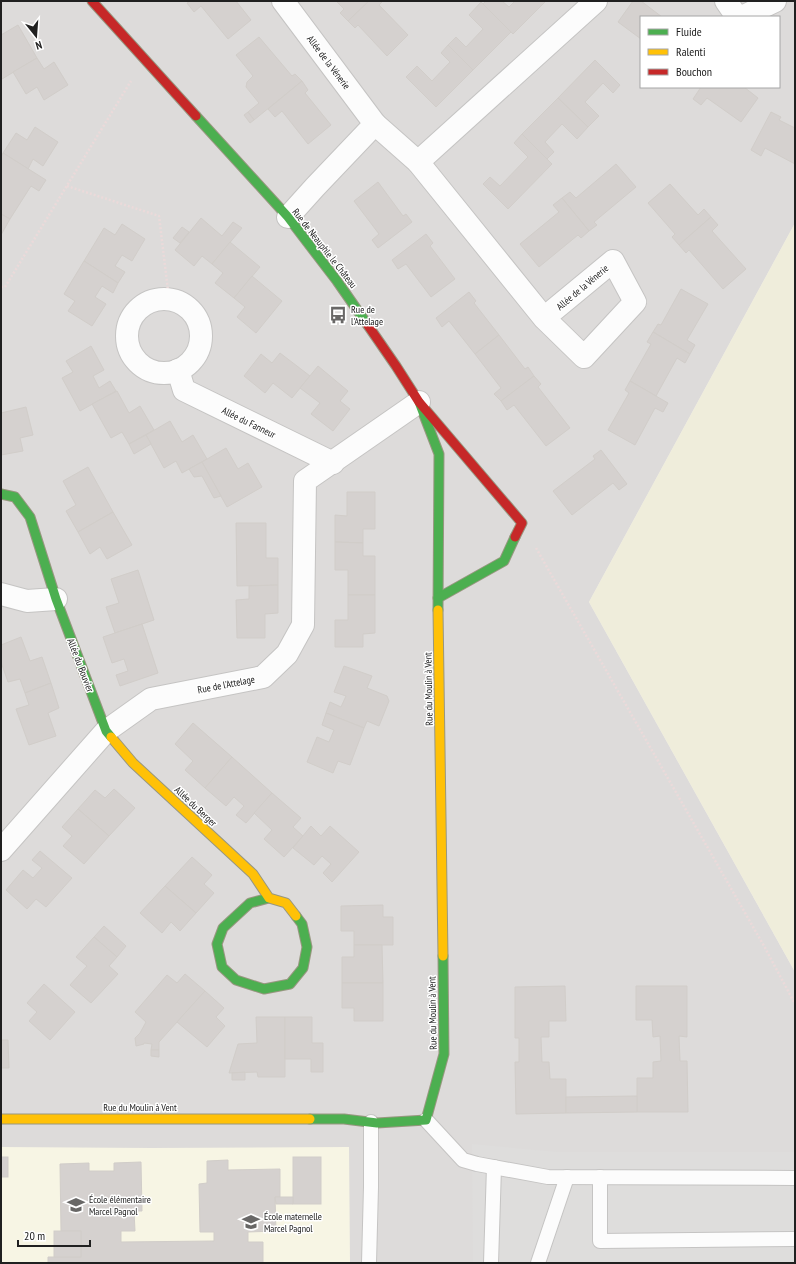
<svg xmlns="http://www.w3.org/2000/svg" width="796" height="1264" font-family="'PT Sans Narrow',sans-serif">
<rect width="100%" height="100%" fill="#eeebe8"/>
<path fill="#dddbda" fill-rule="evenodd" d="M1,1H795V223L589,602L795,972V1263H1ZM641,17H779V87H641Z"/>
<path fill="#f7f5e4" d="M1,1147L151,1148L349,1147L350,1263H1Z"/>
<path fill="#efeddb" d="M795,223V972L589,602Z"/>
<path fill="#dedddc" d="M472,1144L557,1152H795V1263H473Z"/>
<g fill="#d5d1cf" stroke="#d1cdc9">
<path d="M190,1H236L251,20L228,39L201,6L194,12L187,3Z"/>
<path d="M336,1H369L348,21L340,13L344,9Z"/>
<path d="M369,1H383L379,5L408,35L387,56L358,25L355,28L348,21Z"/>
<path d="M486,1H502L509,7L515,1H546L513,34L483,4Z"/>
<path d="M633,1H641L662,17H641V39L618,22Z"/>
<path d="M481,2L511,32L473,70L448,45L456,37L466,47L483,29L469,15Z"/>
<path d="M18,25L37,58L2,79L1,77V35Z"/>
<path d="M259,37L292,76L295,74L302,81L254,120L248,112L259,103L246,87L247,82L253,76L236,55Z"/>
<path d="M448,45L473,70L436,107L406,77L417,66L432,81L450,62L441,53Z"/>
<path d="M37,58L44,69L54,62L68,85L44,100L37,87L26,94L13,72Z"/>
<path d="M595,60L620,85L613,93L603,83L585,102L599,116L588,127L558,98Z"/>
<path d="M302,81L308,90L305,93L331,125L308,144L282,111L275,117L268,109Z"/>
<path d="M701,87H744L758,98L741,122L707,98L701,105L693,99Z"/>
<path d="M558,98L588,127L577,139L562,124L545,142L554,152L547,159L522,134Z"/>
<path d="M248,112L254,120L250,123L244,115Z"/>
<path d="M771,112L781,117L779,120L795,128V164L765,148L761,156L751,150Z"/>
<path d="M35,127L58,142L43,166L33,159L28,169L3,153L16,133L27,140Z"/>
<path d="M522,134L552,164L508,209L483,184L490,177L500,186L528,157L514,143Z"/>
<path d="M3,153L46,180L39,191L31,186L10,219L1,214V157Z"/>
<path d="M616,164L636,187L594,222L597,225L589,231L562,198L570,192L576,198Z"/>
<path d="M378,182L403,216L406,214L412,222L378,248L372,240L379,234L354,201Z"/>
<path d="M670,184L698,215L704,209L711,217L679,245L672,237L675,234L648,203Z"/>
<path d="M562,198L589,231L581,238L578,235L539,267L520,244L559,212L553,205Z"/>
<path d="M1,214L10,219L1,235Z"/>
<path d="M711,217L718,225L712,231L746,269L723,289L689,250L686,253L679,245Z"/>
<path d="M201,218L222,236L233,222L242,228L212,264L202,256L194,266L175,250Z"/>
<path d="M122,224L145,239L132,261L122,255L115,266L125,272L118,283L84,261L104,228L115,235Z"/>
<path d="M182,227L189,232L180,243L173,238Z"/>
<path d="M426,234L433,243L430,246L455,279L431,297L406,264L398,269L392,260Z"/>
<path d="M230,242L260,267L234,298L215,283L223,273L212,264Z"/>
<path d="M84,261L118,283L113,293L102,286L95,297L106,304L92,326L68,311L75,301L64,294Z"/>
<path d="M252,276L282,301L256,333L237,317L245,307L234,298Z"/>
<path d="M681,289L708,304L687,340L695,345L690,354L653,332L658,324L661,325Z"/>
<path d="M469,292L476,301L474,303L499,335L475,354L449,321L442,327L436,318Z"/>
<path d="M653,332L690,354L685,363L677,358L656,396L630,381L651,344L647,342Z"/>
<path d="M499,335L525,369L528,367L534,376L501,401L494,394L501,388L475,354Z"/>
<path d="M91,346L104,370L93,376L99,388L110,381L116,391L80,411L62,378L73,372L66,361Z"/>
<path d="M280,353L310,376L292,398L273,383L265,393L244,376L261,354L272,363Z"/>
<path d="M318,366L348,391L340,401L350,409L333,431L311,414L320,403L300,388Z"/>
<path d="M534,376L541,384L538,387L570,428L546,446L514,405L507,410L501,401Z"/>
<path d="M630,381L668,403L663,412L655,408L635,445L608,430L629,393L625,390Z"/>
<path d="M117,391L129,413L140,406L154,430L129,444L122,432L111,438L92,404Z"/>
<path d="M26,407L33,435L20,438L23,451L1,455V413Z"/>
<path d="M170,421L182,442L193,435L207,459L182,473L176,461L164,468L146,435Z"/>
<path d="M146,435L151,444L134,454L129,444Z"/>
<path d="M226,448L238,469L248,463L262,487L227,507L202,462Z"/>
<path d="M601,450L627,484L619,490L613,483L572,515L553,491L595,459L593,456Z"/>
<path d="M202,462L221,496L214,498L202,476L194,477L189,469Z"/>
<path d="M88,467L113,512L78,532L66,511L76,505L63,481Z"/>
<path d="M347,492H375V529H363V543L335,542V515L347,516Z"/>
<path d="M113,512L132,545L107,559L100,547L90,554L78,532Z"/>
<path d="M236,523H266V558H278V585L237,586Z"/>
<path d="M335,542L363,543V556H375V595H348V570H335Z"/>
<path d="M138,570L154,620L115,633L106,607L119,603L111,579Z"/>
<path d="M278,585V613L265,614V638H237L236,600L249,599V586Z"/>
<path d="M348,595H375V633L363,634V647H335V620H348Z"/>
<path d="M142,624L158,673L120,686L116,675L128,671L124,659L112,663L103,637Z"/>
<path d="M21,637L30,661L42,657L51,683L25,693L20,679L8,682L1,662V645Z"/>
<path d="M344,666L372,676L367,688L387,696L389,701L379,726L367,721L364,728L326,713L330,702L341,707L346,696L334,692Z"/>
<path d="M51,683L59,708L48,713L56,736L29,745L16,709L29,705L25,693Z"/>
<path d="M326,713L364,728L350,765L338,761L333,773L307,762L317,737L329,742L334,730L322,725Z"/>
<path d="M193,723L232,757L205,788L185,770L193,761L175,744Z"/>
<path d="M232,757L272,793L246,823L236,815L244,806L234,797L226,806L205,788Z"/>
<path d="M114,789L135,808L109,836L78,809L95,790L105,798Z"/>
<path d="M272,793L301,818L293,827L303,836L284,857L264,839L272,830L254,813Z"/>
<path d="M78,809L109,836L84,864L63,846L72,836L62,827Z"/>
<path d="M311,826L321,836L330,826L359,852L332,882L323,873L331,864L322,856L314,865L293,848Z"/>
<path d="M40,851L72,878L46,907L36,899L27,909L6,890L23,870L33,878L42,868L32,860Z"/>
<path d="M192,857L212,875L204,884L214,893L196,913L165,886Z"/>
<path d="M165,886L196,913L180,931L171,922L162,933L140,913Z"/>
<path d="M383,905V917H393V945H354V931H341V906Z"/>
<path d="M104,926L126,946L117,957L94,937Z"/>
<path d="M94,937L117,957L109,966L118,974L91,1003L70,985L87,966L76,957Z"/>
<path d="M354,945H382L383,983H342V957H354Z"/>
<path d="M185,974L205,991L159,1042V1050H151L152,1044L144,1043V1044L136,1046L135,1038L140,1033L146,1022L135,1012L167,975L177,983Z"/>
<path d="M342,983H383V1021H354V1008H342Z"/>
<path d="M44,984L75,1012L50,1040L29,1021L37,1012L27,1003Z"/>
<path d="M565,986L566,1021H549V1037H541L542,1062H549L550,1079H566V1113L516,1114L515,1062H519V1038H515V987Z"/>
<path d="M636,986H687V1037L679,1036L680,1061H687L688,1112H637V1078H653V1062L661,1061L660,1036L653,1037L652,1020H636Z"/>
<path d="M205,991L224,1008L216,1017L225,1026L207,1047L177,1022Z"/>
<path d="M256,1017H285V1077H258L257,1072L229,1073L238,1044L257,1043Z"/>
<path d="M285,1017H312V1043H323V1072H311V1059H285Z"/>
<path d="M1,1040H8L9,1068H1Z"/>
<path d="M151,1050H159V1057L151,1056Z"/>
<path d="M245,1072V1080H232V1073Z"/>
<path d="M637,1096V1112L566,1113V1097Z"/>
<rect x="1" y="1157" width="7" height="20"/>
<rect x="293" y="1157" width="28" height="47"/>
<path d="M228,1160V1170L280,1169V1197H275L276,1231L248,1232V1242H263V1263H48V1257H81V1231H61L60,1164L89,1163V1171H114V1163L141,1162L142,1211H134L135,1231H121V1242L214,1241V1232H200L199,1184L207,1183V1161Z"/>
<path d="M275,1197H293V1204H276Z"/>
<rect x="54" y="1231" width="27" height="26"/>
</g>
<g fill="none" stroke-linecap="round" stroke-linejoin="round">
<g stroke="#c5c4c3" stroke-width="16">
<g id="lane">
<path d="M426,1120L463,1160L477,1164L548,1177L795,1178"/>
<path d="M600,1177V1241L795,1239"/>
<path d="M369,1263L371,1187V1122"/>
<path d="M491,1263L494,1167"/>
<path d="M538,1263L567,1177"/>
</g>
</g>
<g stroke="#c5c4c3" stroke-width="24">
<g id="street">
<path d="M283,1L375,124L315,187L288,217"/>
<path d="M726,1L737,17"/>
<path d="M742,17L775,1"/>
<path d="M375,124L418,162L544,318L584,357L635,302L613,261L544,318"/>
<path d="M418,162L596,1"/>
<circle cx="164" cy="336" r="37"/>
<path d="M178,370L184,390L333,463"/>
<path d="M1,594L27,601L56,599"/>
<path d="M1,850L106,731L151,699L263,677L287,654L303,625L305,481L419,402"/>
</g>
</g>
<g stroke="#989780" stroke-width="11">
<g id="fast">
<path d="M196,116L288,217L337,281L367,324"/>
<path d="M419,402L439,454L438,610"/>
<path d="M1,494L15,497L30,517L56,599L106,731L111,737"/>
<path d="M438,598L504,561L515,537"/>
<path d="M269,898L250,903L223,928L217,944L222,967L236,980L264,989L290,984L303,968L307,947L302,924L296,916"/>
<path d="M310,1119H344L377,1123L426,1120L444,1054L443,956"/>
</g>
</g>
<g stroke="#989780" stroke-width="11">
<g id="slow">
<path d="M438,610L443,956"/>
<path d="M111,737L133,763L253,874L269,898L286,903L296,916"/>
<path d="M1,1119H310"/>
</g>
</g>
<g stroke="#989780" stroke-width="11">
<g id="jam">
<path d="M92,1L196,116"/>
<path d="M367,324L396,366L419,402L522,523L515,537"/>
</g>
</g>
<g stroke="#ebdada" stroke-width="2.5" stroke-dasharray="2 2" stroke-linecap="butt">
<path d="M67,186L159,216L169,299"/>
<path d="M1,287H5L131,81"/>
<path d="M536,548L764,946L795,1004"/>
</g>
<use href="#lane" stroke="#fcfcfc" stroke-width="14"/>
<use href="#street" stroke="#fcfcfc" stroke-width="22"/>
<use href="#fast" stroke="#4caf50" stroke-width="9"/>
<use href="#slow" stroke="#ffc107" stroke-width="9"/>
<use href="#jam" stroke="#c62828" stroke-width="9"/>
</g>
<defs>
<g id="bus-bare" transform="scale(1.38)"><path d="M-5-6H5V4H4V6H2V4H-2V6H-4V4H-5ZM-3.5-4V0h7V-4ZM-3.5 1.2v1.5H-2V1.2ZM2 1.2v1.5H3.5V1.2Z" fill="#686766" stroke="#fff" stroke-width="2.5" paint-order="stroke"/></g>
<g id="school-bare" transform="scale(1.38)"><path d="M0-5L7-2L0 1L-7-2ZM-4 1L0 2.5L4 1V4Q0 6-4 4Z" fill="#686766" stroke="#fff" stroke-width="2.5" paint-order="stroke"/></g>
</defs>
<g fill-rule="evenodd">
<use href="#bus-bare" x="338" y="315"/>
<use href="#school-bare" x="76" y="1205"/>
<use href="#school-bare" x="251" y="1222"/>
</g>
<g text-anchor="middle" stroke-width="3" stroke-linejoin="round" paint-order="stroke">
<g font-size="10" fill="#202020" stroke="#fff">
<text transform="translate(329 62) rotate(53)" y="4">Allée de la Vénerie</text>
<text transform="translate(325 248) rotate(52)" y="4">Rue de Neauphle le Château</text>
<text transform="translate(582 287) rotate(-40)" y="4">Allée de la Vénerie</text>
<text transform="translate(249 422) rotate(26)" y="4">Allée du Fanneur</text>
<text transform="translate(81 665) rotate(69)" y="4">Allée du Bouvier</text>
<text transform="translate(226 684) rotate(-11)" y="4">Rue de l'Attelage</text>
<text transform="translate(428 689) rotate(-91)" y="4">Rue du Moulin à Vent</text>
<text transform="translate(196 806) rotate(43)" y="4">Allée du Berger</text>
<text transform="translate(432 1013) rotate(-91)" y="4">Rue du Moulin à Vent</text>
<text x="140" y="1111">Rue du Moulin à Vent</text>
</g>
<g font-size="10" fill="#202020" stroke="#fff" text-anchor="start">
<text x="351" y="313">Rue de<tspan x="351" dy="12">l'Attelage</tspan></text>
<text x="89" y="1203">École élémentaire<tspan x="89" dy="12">Marcel Pagnol</tspan></text>
<text x="264" y="1220">École maternelle<tspan x="264" dy="12">Marcel Pagnol</tspan></text>
</g>
</g>
<rect width="796" height="1264" fill="none" stroke="#202020" stroke-width="4"/>
<rect x="640" y="16" width="140" height="72" fill="#ffffff" stroke="#a6a6a6"/>
<rect x="648" y="29" width="20" height="6" fill="#4caf50" stroke="#a6a6a6"/>
<text x="676" y="36" font-size="12" fill="#202020">Fluide</text>
<rect x="648" y="49" width="20" height="6" fill="#ffc107" stroke="#a6a6a6"/>
<text x="676" y="56" font-size="12" fill="#202020">Ralenti</text>
<rect x="648" y="69" width="20" height="6" fill="#c62828" stroke="#a6a6a6"/>
<text x="676" y="76" font-size="12" fill="#202020">Bouchon</text>
<g transform="translate(36 36) rotate(163)" stroke="#ffffff" stroke-width="3" paint-order="stroke">
<path d="M0-3L7 15L0 10L-7 15Z" fill="#202020"/>
<text y="-6" font-size="11" font-weight="bold" text-anchor="middle" fill="#202020">N</text>
</g>
<path d="M18 1240v6h72v-6" fill="none" stroke="#202020" stroke-width="2"/>
<text x="24" y="1240" font-size="12" fill="#202020" stroke="#ffffff" stroke-width="3" paint-order="stroke">20 m</text>
</svg>
